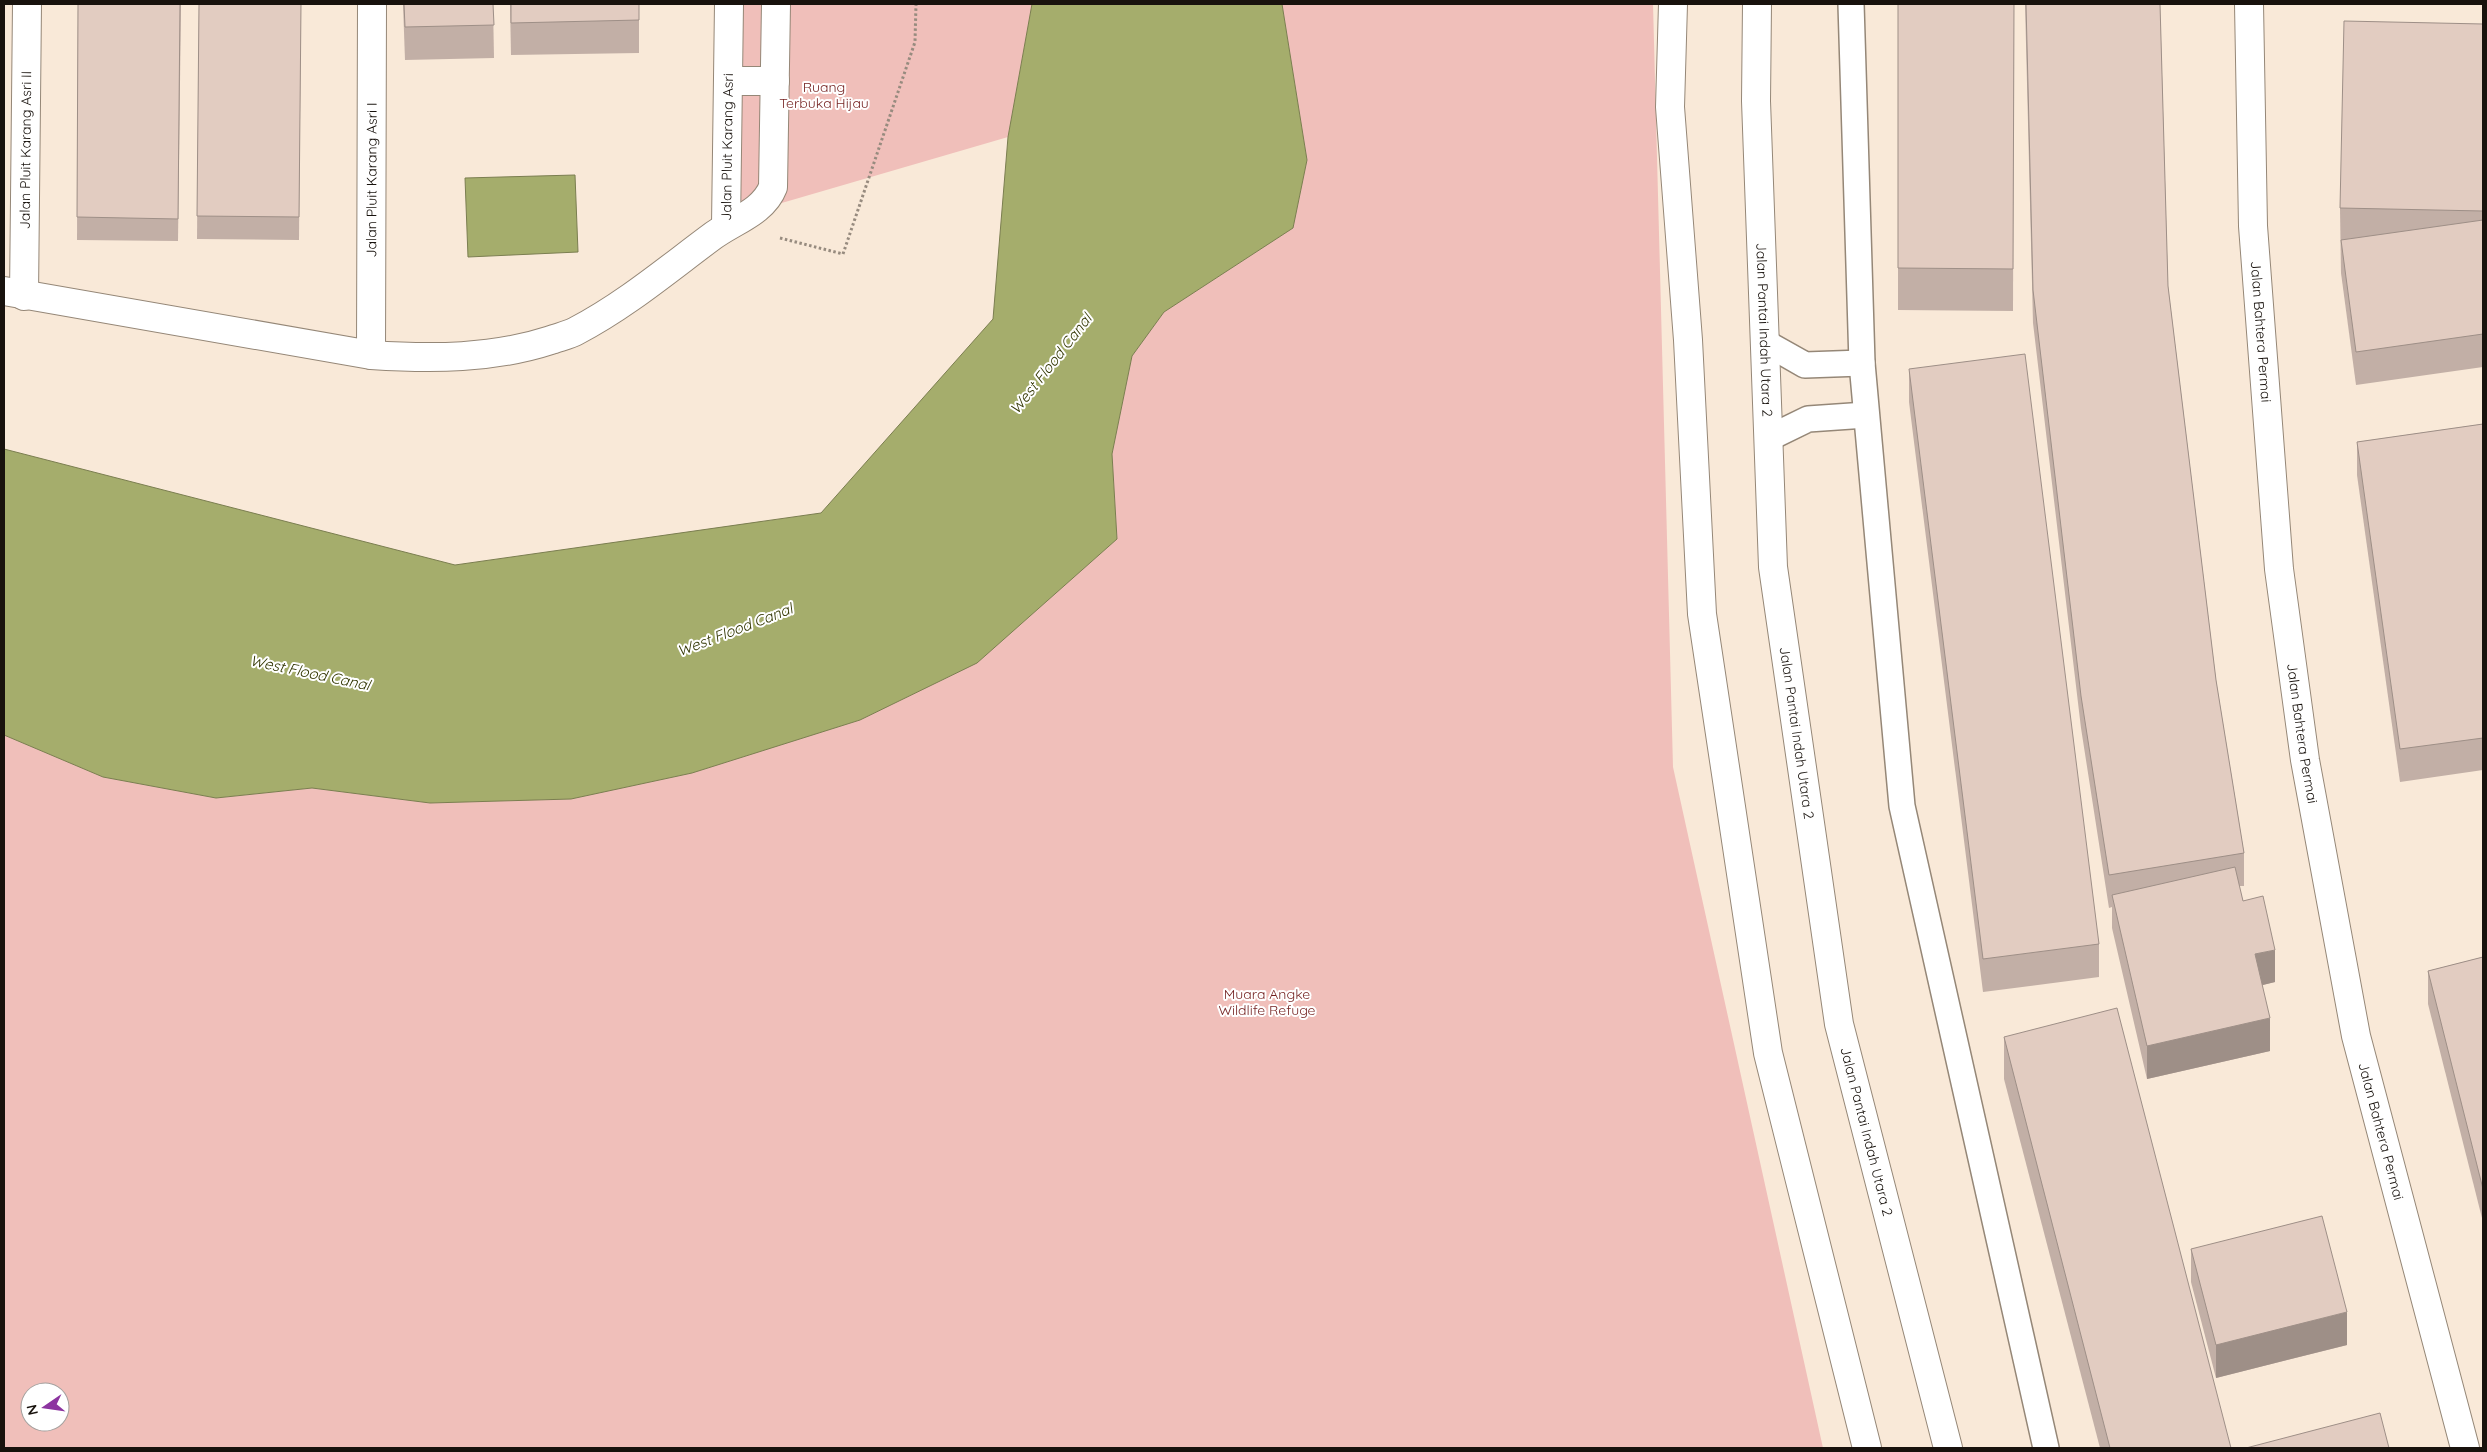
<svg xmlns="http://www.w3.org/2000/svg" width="2487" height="1452" font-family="Quicksand,sans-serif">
<rect width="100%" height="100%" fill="#f9e9d8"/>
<g fill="#f0bfba" fill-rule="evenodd">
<path d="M735,4H1032L1008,137L727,219Z"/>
<path d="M1282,4H1653L1673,767L1823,1448H4V735L103,777L216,798L312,788L430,803L571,799L692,773L860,720L977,663L1117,539L1112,454L1132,356L1164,312L1293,228L1307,160ZM30,1392H60V1422H30Z"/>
</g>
<g fill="#a5ad6c" stroke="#7b7e50">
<path d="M1032,4H1282L1307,160L1293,228L1164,312L1132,356L1112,454L1117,539L977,663L860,720L692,773L571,799L430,803L312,788L216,798L103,777L4,735V449L455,565L821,513L993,319L1008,137Z"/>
<path d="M575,175L578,252L468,257L465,178Z"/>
</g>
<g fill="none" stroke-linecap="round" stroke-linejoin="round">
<g stroke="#958777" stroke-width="28">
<g id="service">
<path d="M1851,4L1862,363L1902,806L2046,1448"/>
<path d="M1766,343L1805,365L1862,363"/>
<path d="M1769,438L1808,419L1866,415"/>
</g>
</g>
<g stroke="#958777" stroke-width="30">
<g id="minor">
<path id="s1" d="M2249,4L2253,226L2279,569L2305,760L2356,1036L2465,1448"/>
<path d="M728,81H775"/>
<path id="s2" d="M726,225L729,4"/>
<path d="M4,291L371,355C432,359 493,359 551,340C559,337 569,335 576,331C624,306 667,270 710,238C732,221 763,213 773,187L776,4"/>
<path id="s3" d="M24,296L27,4"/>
<path id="s4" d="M371,355L372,4"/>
</g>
</g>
<g stroke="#958777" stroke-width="30">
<g id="tertiary">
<path d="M1673,4L1670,107L1688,340L1702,614L1768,1053L1867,1448"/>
<path id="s5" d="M1757,4L1756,101L1773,567L1839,1024L1948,1448"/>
</g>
</g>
<path stroke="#978b7f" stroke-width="3" stroke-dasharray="2.5 2.5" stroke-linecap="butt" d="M780,238L843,254L915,42L916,4"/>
<use href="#service" stroke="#fff" stroke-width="25"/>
<use href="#minor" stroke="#fff" stroke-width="28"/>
<use href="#tertiary" stroke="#fff" stroke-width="28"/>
</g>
<g fill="#c2afa6">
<path d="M78,4H181L178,241L77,240Z"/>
<path d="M199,4H301L299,240L197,239Z"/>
<path d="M403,4H493L494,58L405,60Z"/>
<path d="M510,4H639V53L511,55Z"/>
<path d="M1898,4H2014L2013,311L1898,310Z"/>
<path d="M2025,4H2160L2168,286L2216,680L2244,853V886H2239L2243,901L2275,982L2262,985L2270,1051L2147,1079L2112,928V907L2109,908L2081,728L2033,323Z"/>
<path d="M2483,24V367L2356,385L2341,273L2340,208Z"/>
<path d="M1909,369L2099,944V977L1983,992L1909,402Z"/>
<path d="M2483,424V770L2400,782L2357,475V442Z"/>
<path d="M2483,957V1222L2428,1004V971Z"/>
<path d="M2004,1037L2231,1448H2100L2004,1079Z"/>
<path d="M2191,1249L2347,1345L2216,1378L2191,1282Z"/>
</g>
<g fill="#9e8f87">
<path d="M2275,950V982L2255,987V954Z"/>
<path d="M2270,1018V1051L2147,1079V1046Z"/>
<path d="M2347,1312V1345L2216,1378V1345Z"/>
</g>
<g fill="#e2ccc1" stroke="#9e8f87">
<path d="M78,4H180L178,219L77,217Z"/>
<path d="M199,4H301L299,217L197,216Z"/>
<path d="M404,4H493L494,25L405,27Z"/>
<path d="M511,4H639V20L511,23Z"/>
<path d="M1898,4H2014L2013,269L1898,268Z"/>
<path d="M2026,4H2160L2168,286L2216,680L2244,853L2109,875L2081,696L2033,290Z"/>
<path d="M2344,21L2483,24V211L2340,208Z"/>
<path d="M2483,220V334L2356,352L2341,240Z"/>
<path d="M2025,354L2099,944L1983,959L1909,369Z"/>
<path d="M2483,424V738L2400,749L2357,442Z"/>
<path d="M2235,867L2243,901L2263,896L2275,950L2255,954L2270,1018L2147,1046L2112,895Z"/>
<path d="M2483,957V1189L2428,971Z"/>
<path d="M2117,1008L2231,1448H2110L2004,1037Z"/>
<path d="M2322,1216L2347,1312L2216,1345L2191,1249Z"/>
<path d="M2380,1413L2389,1448H2246Z"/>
</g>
<g text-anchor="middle" stroke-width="4" stroke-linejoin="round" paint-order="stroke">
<g font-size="14" fill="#731f1e" stroke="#fff">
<text x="824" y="92">Ruang<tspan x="824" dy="16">Terbuka Hijau</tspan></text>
<text x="1267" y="999">Muara Angke<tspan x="1267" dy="16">Wildlife Refuge</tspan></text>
</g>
<g font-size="14" fill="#18120d" stroke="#fff">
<text dy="5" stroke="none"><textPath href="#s2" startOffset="78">Jalan Pluit Karang Asri</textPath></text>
<text dy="5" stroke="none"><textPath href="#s3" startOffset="146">Jalan Pluit Karang Asri II</textPath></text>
<text dy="5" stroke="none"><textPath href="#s4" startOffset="175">Jalan Pluit Karang Asri I</textPath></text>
<text dy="5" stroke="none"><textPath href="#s5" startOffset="326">Jalan Pantai Indah Utara 2</textPath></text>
<text dy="5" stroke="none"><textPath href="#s1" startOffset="328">Jalan Bahtera Permai</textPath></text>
<text dy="5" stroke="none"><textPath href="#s5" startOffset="731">Jalan Pantai Indah Utara 2</textPath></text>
<text dy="5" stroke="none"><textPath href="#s1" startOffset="732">Jalan Bahtera Permai</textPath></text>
<text dy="5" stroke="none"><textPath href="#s1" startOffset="1138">Jalan Bahtera Permai</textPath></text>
<text dy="5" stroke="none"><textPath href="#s5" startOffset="1136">Jalan Pantai Indah Utara 2</textPath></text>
</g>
<g font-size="15" font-style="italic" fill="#313500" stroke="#fff">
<text transform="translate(1051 364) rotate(-52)" y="5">West Flood Canal</text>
<text transform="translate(735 630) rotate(-21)" y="5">West Flood Canal</text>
<text transform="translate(310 673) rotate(12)" y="5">West Flood Canal</text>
</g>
</g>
<rect width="2487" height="1452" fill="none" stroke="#18120d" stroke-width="10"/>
<g transform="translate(45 1407) rotate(257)"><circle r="24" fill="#ffffff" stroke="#a3a09e"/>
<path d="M0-4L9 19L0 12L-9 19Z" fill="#8c34a0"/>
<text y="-8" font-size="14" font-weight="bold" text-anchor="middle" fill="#18120d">N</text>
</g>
</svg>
